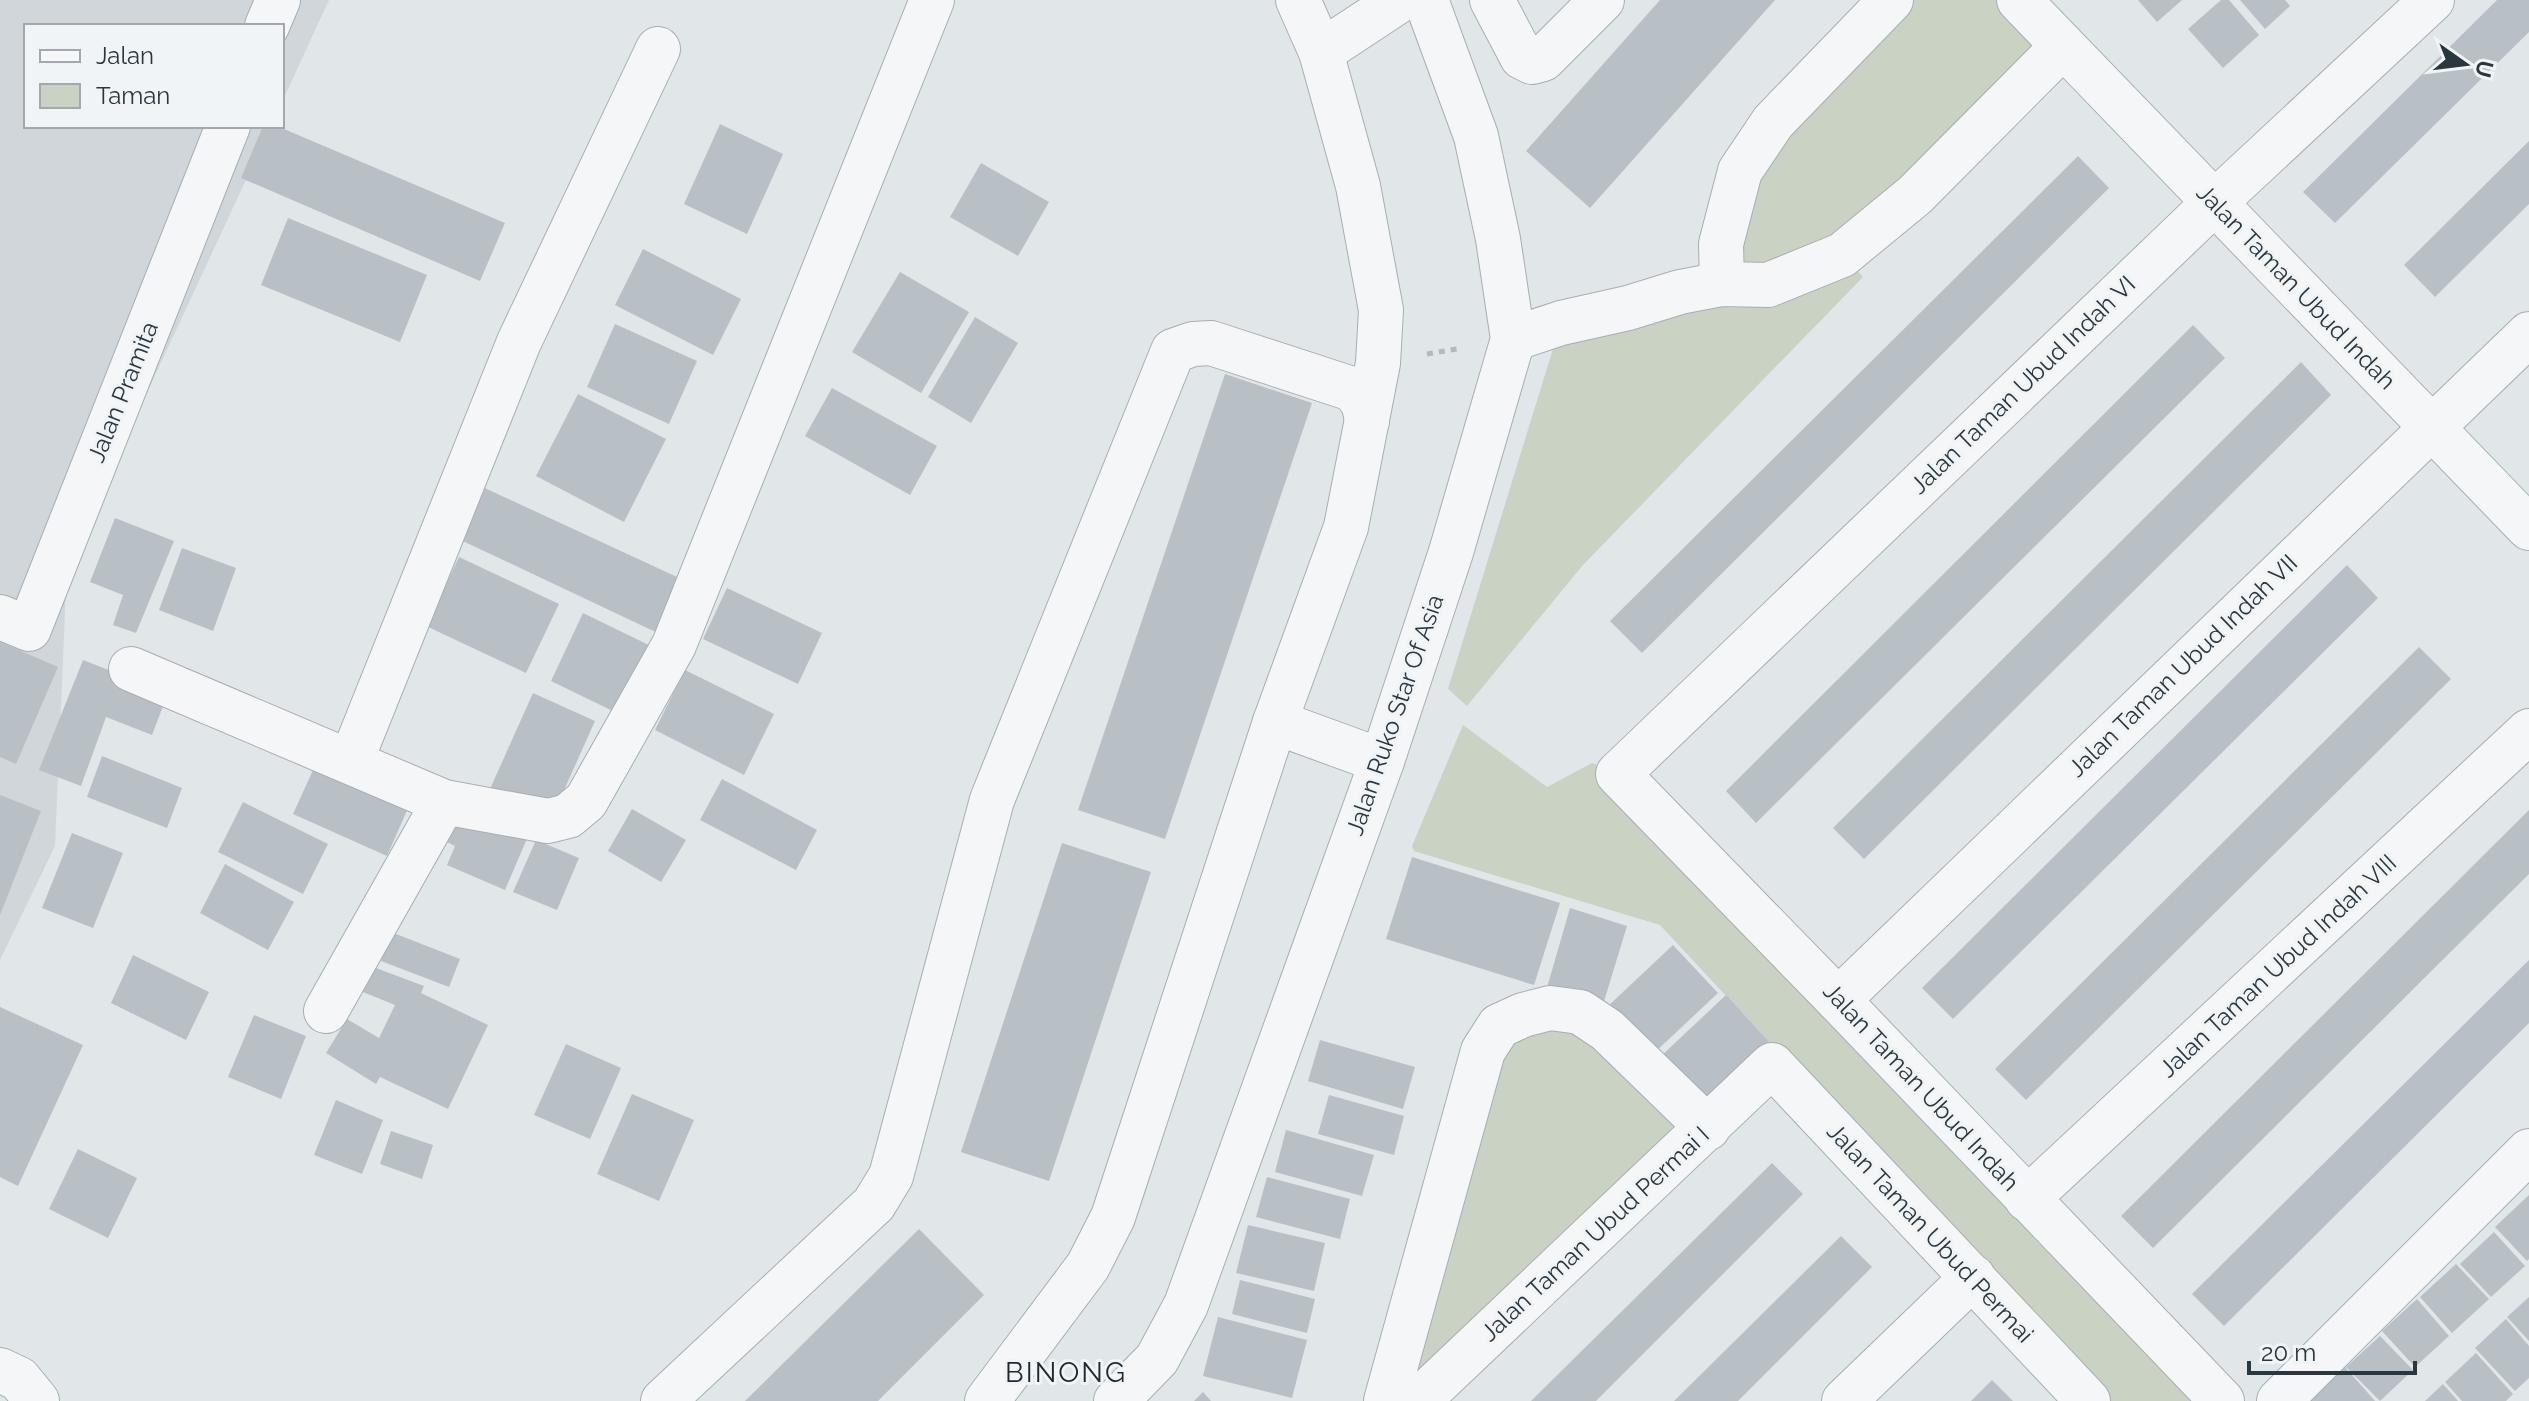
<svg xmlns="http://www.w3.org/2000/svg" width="2529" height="1401" font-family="Raleway,sans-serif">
<rect width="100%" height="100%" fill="#e1e6e9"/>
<path fill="#d0d6da" d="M0,0H329L282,102V26H26V126H271L67,565L55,846L0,960Z"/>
<g fill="#cad2c3">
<path d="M1891,0H2019L2062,47L1843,255L1863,277L1583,565L1467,706L1448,689L1561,323L1722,284L1740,171Z"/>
<path d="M1463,725L1547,787L1592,763L1598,765L1838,1000L2222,1401H2089L1781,1055L1660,925L1414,851L1412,846Z"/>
<path d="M1550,1008L1708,1128L1386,1401L1483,1051Z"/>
</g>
<g fill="#b9c0c5">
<path d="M1660,0H1775L1590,208L1526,151Z"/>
<path d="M2138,0H2182L2157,22Z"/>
<path d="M2221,0H2229L2259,35L2223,68L2188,29Z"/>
<path d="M2240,0H2285L2290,6L2265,29Z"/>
<path d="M2497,0H2529V32L2335,223L2303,192Z"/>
<path d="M720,124L783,154L747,234L684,204Z"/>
<path d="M263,126H277L505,223L480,281L241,178Z"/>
<path d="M2529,141V204L2435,297L2404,265Z"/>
<path d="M2078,156L2109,188L1642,653L1610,621Z"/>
<path d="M981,163L1049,202L1018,256L950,217Z"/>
<path d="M288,218L427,275L400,342L261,285Z"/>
<path d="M643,249L741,299L713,355L615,305Z"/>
<path d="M900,272L969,312L921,393L852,352Z"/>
<path d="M975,317L1018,343L971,423L928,397Z"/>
<path d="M615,324L697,361L669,424L587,387Z"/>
<path d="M2193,325L2225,358L1756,823L1726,791Z"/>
<path d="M2301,362L2331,395L1864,859L1833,828Z"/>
<path d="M1225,374L1312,403L1165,839L1078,810Z"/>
<path d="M832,388L937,446L910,495L805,436Z"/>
<path d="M578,394L666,439L624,522L536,476Z"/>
<path d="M474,483L690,583L664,636L450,535Z"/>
<path d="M115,518L174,541L136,633L113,625L123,595L90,582Z"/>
<path d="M182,548L236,568L213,631L159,610Z"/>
<path d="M459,557L559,604L526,673L426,626Z"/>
<path d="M2347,565L2378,598L1953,1019L1922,988Z"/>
<path d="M727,588L822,633L798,684L703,639Z"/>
<path d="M583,613L655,648L623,716L551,681Z"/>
<path d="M0,642L58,667L16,764L0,757Z"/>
<path d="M2419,647L2451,679L2026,1100L1995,1069Z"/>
<path d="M83,660L168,693L152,735L106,717L81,786L39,770Z"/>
<path d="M685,670L774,714L744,775L655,730Z"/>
<path d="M533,693L595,721L552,817L490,789Z"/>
<path d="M102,756L182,788L167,828L87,797Z"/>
<path d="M319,757L412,799L387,856L293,814Z"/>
<path d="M722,779L817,830L796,870L700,820Z"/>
<path d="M0,795L41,811L0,915Z"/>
<path d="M243,802L328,844L303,894L218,852Z"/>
<path d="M470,809L529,834L505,890L447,865L455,846L439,838Z"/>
<path d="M632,809L686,840L661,882L608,851Z"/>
<path d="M2529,810V874L2153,1248L2121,1216Z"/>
<path d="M72,833L123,853L93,928L42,908Z"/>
<path d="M536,840L579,858L557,910L513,892Z"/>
<path d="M1062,843L1151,872L1049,1181L961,1152Z"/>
<path d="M1412,857L1560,903L1534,985L1386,939Z"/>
<path d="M225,864L294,902L268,950L200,913Z"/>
<path d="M1570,908L1627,926L1602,1008L1546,991Z"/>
<path d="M391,932L460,959L449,987L381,961Z"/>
<path d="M1673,945L1718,993L1652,1055L1606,1008Z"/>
<path d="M133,955L209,992L186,1040L111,1003Z"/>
<path d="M2529,960V1023L2224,1326L2192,1294Z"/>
<path d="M368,965L424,986L421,993L488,1025L448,1109L380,1077L376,1084L326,1053L347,1019L379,1038L395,1005L358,990Z"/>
<path d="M1726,995L1770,1043L1705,1106L1659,1058Z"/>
<path d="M0,1007L83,1045L18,1186L0,1177Z"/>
<path d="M254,1015L306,1036L281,1099L228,1077Z"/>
<path d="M1320,1040L1415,1067L1403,1109L1308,1081Z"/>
<path d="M566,1044L621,1068L590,1139L534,1115Z"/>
<path d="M632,1094L694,1120L659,1201L597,1174Z"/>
<path d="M1329,1095L1404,1116L1394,1155L1318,1134Z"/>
<path d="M336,1100L383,1120L362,1174L314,1155Z"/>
<path d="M1286,1130L1374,1155L1362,1196L1275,1172Z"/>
<path d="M391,1131L433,1145L422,1179L380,1164Z"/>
<path d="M78,1149L137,1178L108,1238L49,1209Z"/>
<path d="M1772,1163L1803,1194L1596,1401H1531Z"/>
<path d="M1267,1177L1350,1199L1340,1239L1256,1217Z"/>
<path d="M2529,1195V1259L2527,1261L2495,1227Z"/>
<path d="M1248,1225L1325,1243L1314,1291L1236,1273Z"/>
<path d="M919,1229L984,1295L878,1401H745Z"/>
<path d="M2494,1232L2525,1266L2491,1297L2460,1264Z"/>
<path d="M1841,1236L1872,1267L1738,1401H1674Z"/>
<path d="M2456,1264L2489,1299L2452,1333L2420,1297Z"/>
<path d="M1240,1280L1315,1299L1307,1333L1232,1314Z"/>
<path d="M2529,1297V1341L2507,1317Z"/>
<path d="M2417,1299L2449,1336L2415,1367L2382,1331Z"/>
<path d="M1218,1317L1307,1340L1292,1398L1203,1376Z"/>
<path d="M2506,1319L2529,1346V1378L2515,1391L2475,1348Z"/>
<path d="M2380,1336L2413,1370L2380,1401L2346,1367Z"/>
<path d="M2476,1353L2513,1394L2506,1401H2462L2445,1382Z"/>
<path d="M2345,1367L2375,1401H2309Z"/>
<path d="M1992,1380L2013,1401H1971Z"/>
<path d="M2443,1384L2458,1401H2425Z"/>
<path d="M1203,1392L1211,1401H1194Z"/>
</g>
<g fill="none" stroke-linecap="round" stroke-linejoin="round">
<g stroke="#a7aeb3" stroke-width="46">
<g id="minor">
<path d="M1492,0L1522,57L1532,62L1543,59L1602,0"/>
<path d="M2019,0L2529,528"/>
<path d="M267,26L278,0"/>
<path d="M1321,52L1400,0"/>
<path d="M1722,284L1721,244L1740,171L1773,122L1891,0"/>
<path d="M1513,339L1561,323L1628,308L1680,292L1722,284L1768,285L1842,255L1915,195L2062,47"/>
<path d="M0,617L29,629L228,126"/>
<path d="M131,669L444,802L548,821L568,816L586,801L674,645L932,0"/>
<path d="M1275,722L1382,761"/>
<path d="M351,761L519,342L658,49"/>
<path d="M1838,1000L2529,334"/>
<path d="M326,1011L444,802"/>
<path d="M2027,1199L2529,731"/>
<path d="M0,1370L19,1379L37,1401"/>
<path d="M663,1401L874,1204L891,1176L992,800L1173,351L1193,344L1211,343L1349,388C1362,396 1365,407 1367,421"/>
<path d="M987,1401L1088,1266L1113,1217L1275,722L1346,527L1378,363L1381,310L1358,186L1321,52L1298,0"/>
<path d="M1116,1401L1157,1359L1186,1305L1382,761L1451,552L1513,339L1498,239L1476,136L1426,0"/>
<path d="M1386,1401L1483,1051L1499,1026L1523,1015L1550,1008L1580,1012L1607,1030L1708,1128"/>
<path d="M1418,1401L1772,1065L2088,1401"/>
<path d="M1844,1401L1973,1277"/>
<path d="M2222,1401L1838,1000L1618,774L2214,203L2432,0"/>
<path d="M2279,1401L2529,1151"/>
</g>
</g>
<path stroke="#b4b9bc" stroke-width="5" stroke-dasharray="6 6" stroke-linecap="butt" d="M1427,354L1457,349"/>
<use href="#minor" stroke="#f4f6f7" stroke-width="44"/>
</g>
<g text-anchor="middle" stroke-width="6" stroke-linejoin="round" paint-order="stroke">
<g font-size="24" fill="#2b373f" stroke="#f1f4f6">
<text transform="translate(2296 287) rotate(46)" y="8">Jalan Taman Ubud Indah</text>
<text transform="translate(2023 385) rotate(-44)" y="8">Jalan Taman Ubud Indah VI</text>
<text transform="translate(123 392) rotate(-68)" y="8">Jalan Pramita</text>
<text transform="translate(2183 666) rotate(-44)" y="8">Jalan Taman Ubud Indah VII</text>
<text transform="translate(1395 715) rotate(-71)" y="8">Jalan Ruko Star Of Asia</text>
<text transform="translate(2278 966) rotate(-43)" y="8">Jalan Taman Ubud Indah VIII</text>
<text transform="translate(1921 1087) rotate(47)" y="8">Jalan Taman Ubud Indah</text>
<text transform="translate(1930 1233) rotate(47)" y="8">Jalan Taman Ubud Permai</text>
<text transform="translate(1595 1234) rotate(-43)" y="8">Jalan Taman Ubud Permai I</text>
</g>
<g font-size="28" letter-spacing="2" fill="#1d2830" stroke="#f1f4f6">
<text x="1066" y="1382">BINONG</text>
</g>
</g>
<rect x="24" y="24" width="260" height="104" fill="#f1f4f6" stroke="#a2a8ad" stroke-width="2"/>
<rect x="40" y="50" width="40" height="12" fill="#f4f6f7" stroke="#a2a8ad" stroke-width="2"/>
<text x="96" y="64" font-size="24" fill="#2b373f">Jalan</text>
<rect x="40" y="84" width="40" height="24" fill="#cad2c3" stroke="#a2a8ad" stroke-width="2"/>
<text x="96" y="104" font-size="24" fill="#2b373f">Taman</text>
<g transform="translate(2465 64) rotate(104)" stroke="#f1f4f6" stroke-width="6" paint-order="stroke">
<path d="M0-6L14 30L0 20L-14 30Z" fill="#2b373f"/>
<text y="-12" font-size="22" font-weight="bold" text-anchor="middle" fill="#2b373f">U</text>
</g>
<path d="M2249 1361v12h166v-12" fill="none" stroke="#2b373f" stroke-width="4"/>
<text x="2261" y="1361" font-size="24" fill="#2b373f" stroke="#f1f4f6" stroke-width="6" paint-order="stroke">20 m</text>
</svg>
